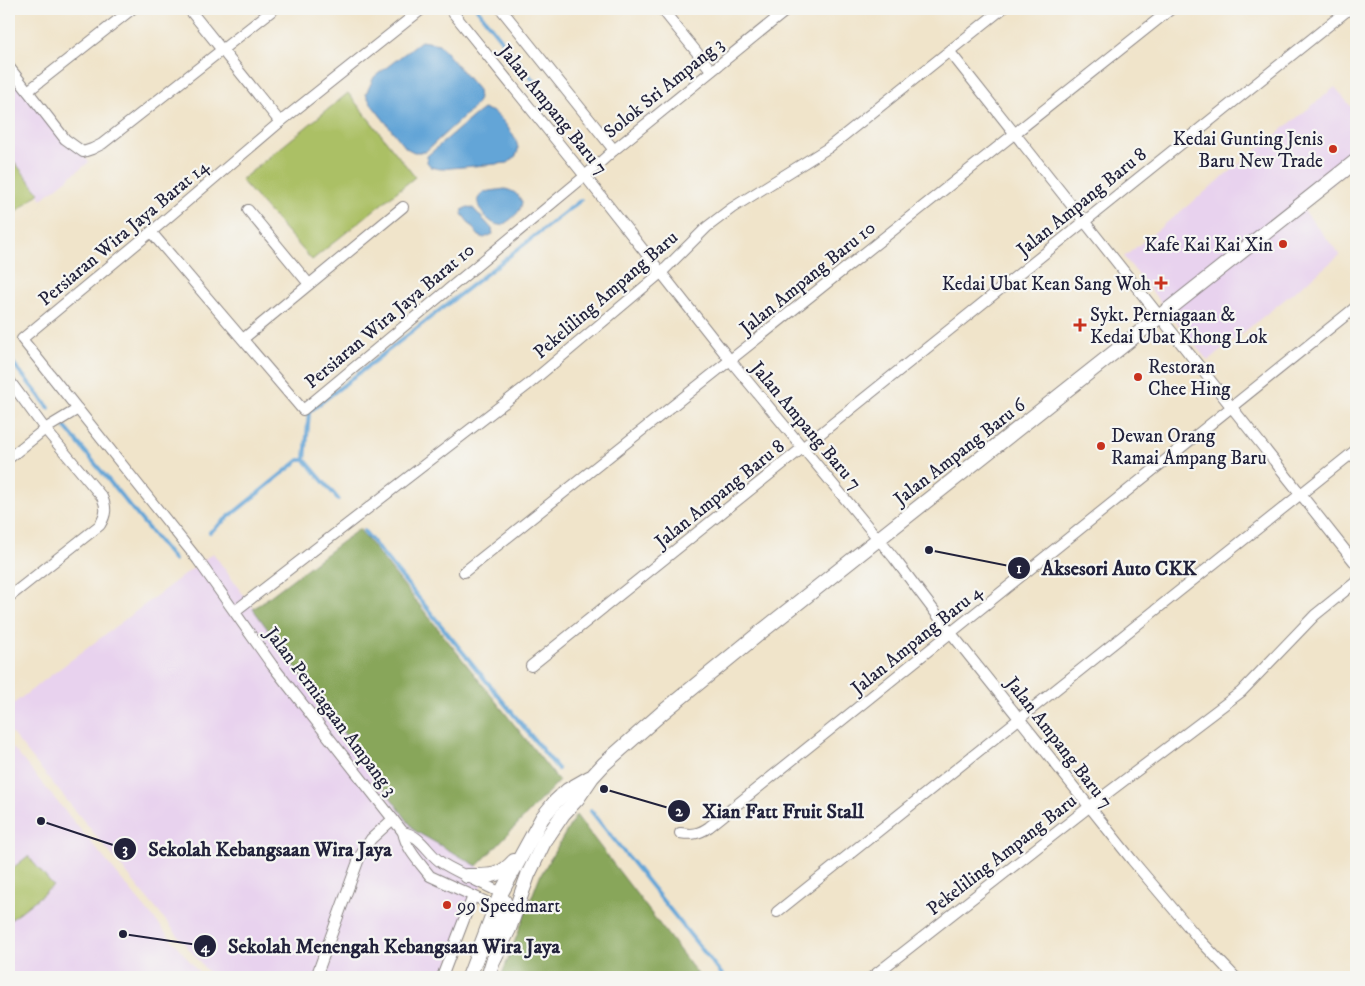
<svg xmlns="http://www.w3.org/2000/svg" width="1365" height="986" font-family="'IM FELL DW Pica',serif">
<rect width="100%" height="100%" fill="#f6f6f2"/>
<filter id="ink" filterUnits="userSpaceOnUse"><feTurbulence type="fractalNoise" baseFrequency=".02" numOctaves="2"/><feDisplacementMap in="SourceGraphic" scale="10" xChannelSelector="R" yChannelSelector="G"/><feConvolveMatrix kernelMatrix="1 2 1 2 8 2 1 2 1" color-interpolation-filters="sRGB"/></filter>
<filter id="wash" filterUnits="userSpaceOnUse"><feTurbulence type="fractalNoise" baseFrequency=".0096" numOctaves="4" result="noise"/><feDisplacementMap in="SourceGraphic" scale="20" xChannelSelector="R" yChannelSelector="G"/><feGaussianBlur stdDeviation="1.12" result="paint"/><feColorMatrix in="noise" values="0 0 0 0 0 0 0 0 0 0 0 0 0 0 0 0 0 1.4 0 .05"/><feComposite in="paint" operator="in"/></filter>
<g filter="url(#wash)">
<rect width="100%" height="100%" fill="#f0e4ca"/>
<g fill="#e8d2ee">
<path d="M9,62L89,162L42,199L9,157Z"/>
<path d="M1335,87L1356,113V164L1302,208L1340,255L1208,361L1124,257Z"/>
<path d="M213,553L415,831L487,872L443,977H212L9,730V707Z"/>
<path d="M13,748L131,891L203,977H9V752Z"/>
</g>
<g fill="#abc065" stroke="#667150">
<path d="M348,93L415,177L312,260L241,180Z"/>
<path d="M9,155L39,193L9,218Z"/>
<path d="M28,856L53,886L9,921V871Z"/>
</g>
<g fill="#88a65a" stroke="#55644a">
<path d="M359,529L559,781L477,866L415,831L253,609Z"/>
<path d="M576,815L700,977H501L539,878Z"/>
</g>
<g fill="#64a5d7" stroke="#436489">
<path d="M421,41L439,44L478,90L479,99L475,106L425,152H414L406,148L371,104L366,94L374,77Z"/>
<path d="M483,109C486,110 489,110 491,111C500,114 519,140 518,150C517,156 513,159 508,163L440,169L431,167L427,162V156L475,115Z"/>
<path d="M505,189C514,191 518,194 522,202C521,210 517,214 511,219C508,221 505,224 501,225C491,226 476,209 478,199C479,197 481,194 483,192Z"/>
<path d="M468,207L473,208L492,229L493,234L484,238L479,236L462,214L463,209Z"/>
</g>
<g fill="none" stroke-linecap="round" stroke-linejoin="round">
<g stroke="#64a5d7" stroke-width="4">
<path d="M477,9L566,122"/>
<path d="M9,358L49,408"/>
<path d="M65,427L174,560"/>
<path d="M338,499L305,460L309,412L581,200"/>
<path d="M364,531L558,769"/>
<path d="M210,532L299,460H305"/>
<path d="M591,811L724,977"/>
</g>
</g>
</g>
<g filter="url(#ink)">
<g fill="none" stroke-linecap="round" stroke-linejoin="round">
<g stroke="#898382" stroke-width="12">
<g id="street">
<path d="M189,9L280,122"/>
<path d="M422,9L280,122L151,232L22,339L198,560L272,665L403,832C406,849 420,863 430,876L495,906"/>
<path d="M450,9L585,176L730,360L894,558L951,633L1132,860L1197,937L1235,977"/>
<path d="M501,9L614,150"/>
<path d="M662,9L711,70"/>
<path d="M950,52L1356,564"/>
<path d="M9,67L65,139L83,152L92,149L102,144L274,9"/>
<path d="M28,91L132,9"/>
<path d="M248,210L309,284"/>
<path d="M151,232L303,410L585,176L614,150L788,9"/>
<path d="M243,339L403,207"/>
<path d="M9,380L45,429L102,497C107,508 106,515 100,525L9,597"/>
<path d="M9,458L45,429L78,409"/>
<path d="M464,572L1171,9"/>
<path d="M235,611L529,384L662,272L707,227L732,208L828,148L1002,9"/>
<path d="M531,666L1349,9"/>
<path d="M403,832C422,836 427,853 442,863C460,874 482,883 501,893"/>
<path d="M680,833C692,835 699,834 709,827L1356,307"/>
<path d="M777,912L1356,450"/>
<path d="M316,977L360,856L371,839L393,819"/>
<path d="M442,977L473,896"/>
<path d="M872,977L1089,807L1241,692L1315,615L1356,582"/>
</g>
</g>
<g stroke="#898382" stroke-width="16">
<g id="secondary">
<path d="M467,876C488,876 499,878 514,861"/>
<path d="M496,944L504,901"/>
<path d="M469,977L501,893L542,818L555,802L568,790L589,778"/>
<path d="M488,977L493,961L509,929L528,875L544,842L563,814L577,799L592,777L604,764L663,712L761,632L1356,161"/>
</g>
</g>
<use href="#street" stroke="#fff" stroke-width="10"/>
<use href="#secondary" stroke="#fff" stroke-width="14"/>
</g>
</g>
<g fill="#c8321e" stroke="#f6f6f2" stroke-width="2">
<circle cx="1333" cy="149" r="5"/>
<circle cx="1283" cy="244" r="5"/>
<path d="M1158.5 275.5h5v5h5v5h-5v5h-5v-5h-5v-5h5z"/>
<path d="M1077.5 317.5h5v5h5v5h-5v5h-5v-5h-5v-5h5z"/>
<circle cx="1138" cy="377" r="5"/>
<circle cx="1101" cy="446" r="5"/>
<circle cx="447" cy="905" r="5"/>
</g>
<g text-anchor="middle" stroke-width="4.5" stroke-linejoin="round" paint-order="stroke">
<g font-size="19" fill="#22223b" stroke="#f6f6f2">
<text transform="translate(663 87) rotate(-39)" y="7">Solok Sri Ampang 3</text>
<text transform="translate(554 109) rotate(51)" y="7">Jalan Ampang Baru 7</text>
<text transform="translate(1081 201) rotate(-39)" y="7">Jalan Ampang Baru 8</text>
<text transform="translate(123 232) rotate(-40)" y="7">Persiaran Wira Jaya Barat 14</text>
<text transform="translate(807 277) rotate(-39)" y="7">Jalan Ampang Baru 10</text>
<text transform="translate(605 294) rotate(-41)" y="7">Pekeliling Ampang Baru</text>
<text transform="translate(389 315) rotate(-40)" y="7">Persiaran Wira Jaya Barat 10</text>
<text transform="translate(807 425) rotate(50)" y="7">Jalan Ampang Baru 7</text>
<text transform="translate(959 451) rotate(-38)" y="7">Jalan Ampang Baru 6</text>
<text transform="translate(719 493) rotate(-39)" y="7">Jalan Ampang Baru 8</text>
<text transform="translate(916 639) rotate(-39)" y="7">Jalan Ampang Baru 4</text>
<text transform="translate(332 711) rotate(53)" y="7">Jalan Perniagaan Ampang 3</text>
<text transform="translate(1060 742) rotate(52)" y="7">Jalan Ampang Baru 7</text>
<text transform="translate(1001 854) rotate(-38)" y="7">Pekeliling Ampang Baru</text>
</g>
<g font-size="19" fill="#22223b" stroke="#f6f6f2" text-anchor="start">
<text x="1323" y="145" text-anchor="end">Kedai Gunting Jenis<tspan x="1323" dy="22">Baru New Trade</tspan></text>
<text x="1273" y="251" text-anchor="end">Kafe Kai Kai Xin</text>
<text x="1151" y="290" text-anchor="end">Kedai Ubat Kean Sang Woh</text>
<text x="1090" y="321">Sykt. Perniagaan &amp;<tspan x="1090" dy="22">Kedai Ubat Khong Lok</tspan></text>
<text x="1148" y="373">Restoran<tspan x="1148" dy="22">Chee Hing</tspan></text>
<text x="1111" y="442">Dewan Orang<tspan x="1111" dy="22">Ramai Ampang Baru</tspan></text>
<text x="457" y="912">99 Speedmart</text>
</g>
</g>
<path fill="none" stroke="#22223b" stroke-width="2" d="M929 550L1019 568M604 789L679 811M41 821L125 849M123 934L205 946"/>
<g fill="#22223b" stroke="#f6f6f2" stroke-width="2">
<circle cx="929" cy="550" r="5"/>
<circle cx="604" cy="789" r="5"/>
<circle cx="41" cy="821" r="5"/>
<circle cx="123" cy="934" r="5"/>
<circle cx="1019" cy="568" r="12"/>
<circle cx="679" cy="811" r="12"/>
<circle cx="125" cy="849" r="12"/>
<circle cx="205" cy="946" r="12"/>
</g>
<g font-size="15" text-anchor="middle" font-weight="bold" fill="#fff">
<text x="1019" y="573">1</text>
<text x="679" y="816">2</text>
<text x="125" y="854">3</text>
<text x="205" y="952">4</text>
</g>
<g font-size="20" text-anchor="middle" font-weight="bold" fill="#22223b" stroke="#f6f6f2" stroke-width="4.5" stroke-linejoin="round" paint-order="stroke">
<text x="1119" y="575">Aksesori Auto CKK</text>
<text x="783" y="818">Xian Fatt Fruit Stall</text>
<text x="270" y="856">Sekolah Kebangsaan Wira Jaya</text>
<text x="394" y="953">Sekolah Menengah Kebangsaan Wira Jaya</text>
</g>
<rect width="1365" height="986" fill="none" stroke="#f6f6f2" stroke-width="30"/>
</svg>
